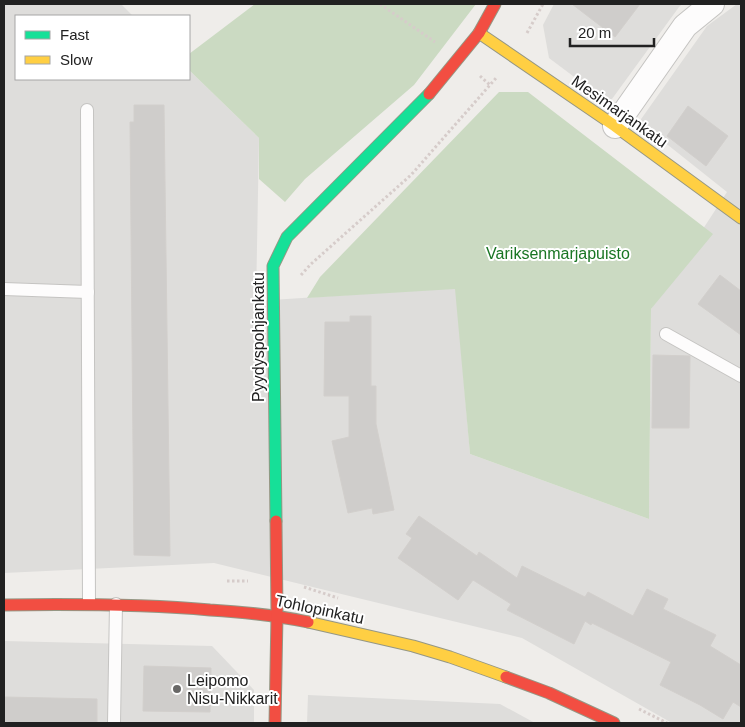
<svg xmlns="http://www.w3.org/2000/svg" width="745" height="727" font-family="Arial,sans-serif">
<rect width="100%" height="100%" fill="#efedea"/>
<g fill="#dedddb">
<path d="M4,4H123L122,5L133,16H16V79H189V70L259,138L256,301L456,288L470,454L649,519L651,309L727,192L639,122L707,26L737,4H741V723H672L522,638L214,563L4,573Z"/>
<path d="M554,4H682L679,7L609,103L549,58L543,25Z"/>
<path d="M4,641L212,646L254,690V723H4Z"/>
<path d="M308,695L500,704L535,723H307Z"/>
</g>
<g fill="#cbdac2">
<path d="M255,4H476L414,85L305,179L285,202L259,179V138L189,70V54Z"/>
<path d="M499,92H528L713,234L651,309L649,519L470,454L455,289L307,298L320,277Z"/>
</g>
<g fill="#cfcdcb" stroke="#d2cfcc">
<path d="M572,4H640L615,37Z"/>
<path d="M134,105H164L170,556L134,555L130,122H134Z"/>
<path d="M688,106L728,136L706,166L667,136Z"/>
<path d="M720,275L741,291V335L698,304Z"/>
<path d="M350,316H371V386H376V424L394,510L373,514L372,508L348,513L332,441L349,437V396H324L325,322H350Z"/>
<path d="M653,355L690,356L689,428H652Z"/>
<path d="M419,516L477,556L479,552L517,578L522,566L585,597L588,592L633,616L647,589L668,599L663,609L716,635L710,646L741,665V707L733,702L723,719L700,705L660,685L671,662L592,623L591,625L585,621L574,644L507,610L511,604L473,580L458,600L398,558L412,538L406,534Z"/>
<path d="M144,666L211,668L210,712L143,711Z"/>
<path d="M4,697L97,699V723H4Z"/>
</g>
<g fill="none" stroke-linecap="round" stroke-linejoin="round">
<g stroke="#c5c4c2" stroke-width="14">
<g id="lane">
<path d="M87,110L89,604"/>
<path d="M4,289L88,292"/>
<path d="M666,334L741,376"/>
<path d="M114,723L116,604"/>
</g>
</g>
<g stroke="#c5c4c2" stroke-width="26">
<path id="street" d="M615,126L685,26L712,4"/>
</g>
<g stroke="#959784" stroke-width="13">
<path id="fast" d="M276,521L273,266L287,237L429,94"/>
</g>
<g stroke="#959784" stroke-width="13">
<g id="slow">
<path d="M479,33L615,126L741,218"/>
<path d="M308,622L413,646L450,657L506,677"/>
</g>
</g>
<g stroke="#959784" stroke-width="13">
<g id="jam">
<path d="M429,94L479,33L495,4"/>
<path d="M4,605C73,604 141,604 210,610C243,612 275,615 308,622"/>
<path d="M506,677L549,693L614,723"/>
<path d="M275,723L277,615L276,521"/>
</g>
</g>
<g stroke="#d6ccca" stroke-width="3" stroke-dasharray="2.5 2.5" stroke-linecap="butt">
<path d="M380,4L435,42"/>
<path d="M527,33L543,4"/>
<path d="M480,76L490,85"/>
<path d="M301,275L311,264L411,175L497,77"/>
<path d="M227,581H248"/>
<path d="M304,587L338,598"/>
<path d="M639,709L667,723"/>
</g>
<use href="#lane" stroke="#fdfcfc" stroke-width="12"/>
<use href="#street" stroke="#fdfcfc" stroke-width="24"/>
<use href="#fast" stroke="#16e098" stroke-width="11"/>
<use href="#slow" stroke="#ffcf43" stroke-width="11"/>
<use href="#jam" stroke="#f24e42" stroke-width="11"/>
</g>
<circle fill="#696867" stroke="#fff" stroke-width="2" cx="177" cy="689" r="5"/>
<g text-anchor="middle" stroke-width="4" stroke-linejoin="round" paint-order="stroke">
<g font-size="16" fill="#212121" stroke="#fff">
<text transform="translate(620 111) rotate(35)" y="6">Mesimarjankatu</text>
<text transform="translate(258 337) rotate(-90)" y="6">Pyydyspohjankatu</text>
<text transform="translate(320 609) rotate(12)" y="6">Tohlopinkatu</text>
</g>
<g font-size="16" fill="#197523" stroke="#fff">
<text x="558" y="259">Variksenmarjapuisto</text>
</g>
<g font-size="16" fill="#212121" stroke="#fff" text-anchor="start">
<text x="187" y="686">Leipomo<tspan x="187" dy="18">Nisu-Nikkarit</tspan></text>
</g>
</g>
<rect width="745" height="727" fill="none" stroke="#212121" stroke-width="10"/>
<rect x="15" y="15" width="175" height="65" fill="#ffffff" stroke="#a6a6a6"/>
<rect x="25" y="31" width="25" height="8" fill="#16e098" stroke="#a6a6a6"/>
<text x="60" y="40" font-size="15" fill="#212121">Fast</text>
<rect x="25" y="56" width="25" height="8" fill="#ffcf43" stroke="#a6a6a6"/>
<text x="60" y="65" font-size="15" fill="#212121">Slow</text>
<path d="M570 38v8h84v-8" fill="none" stroke="#212121" stroke-width="2.5"/>
<text x="578" y="38" font-size="15" fill="#212121" stroke="#ffffff" stroke-width="4" paint-order="stroke">20 m</text>
</svg>
